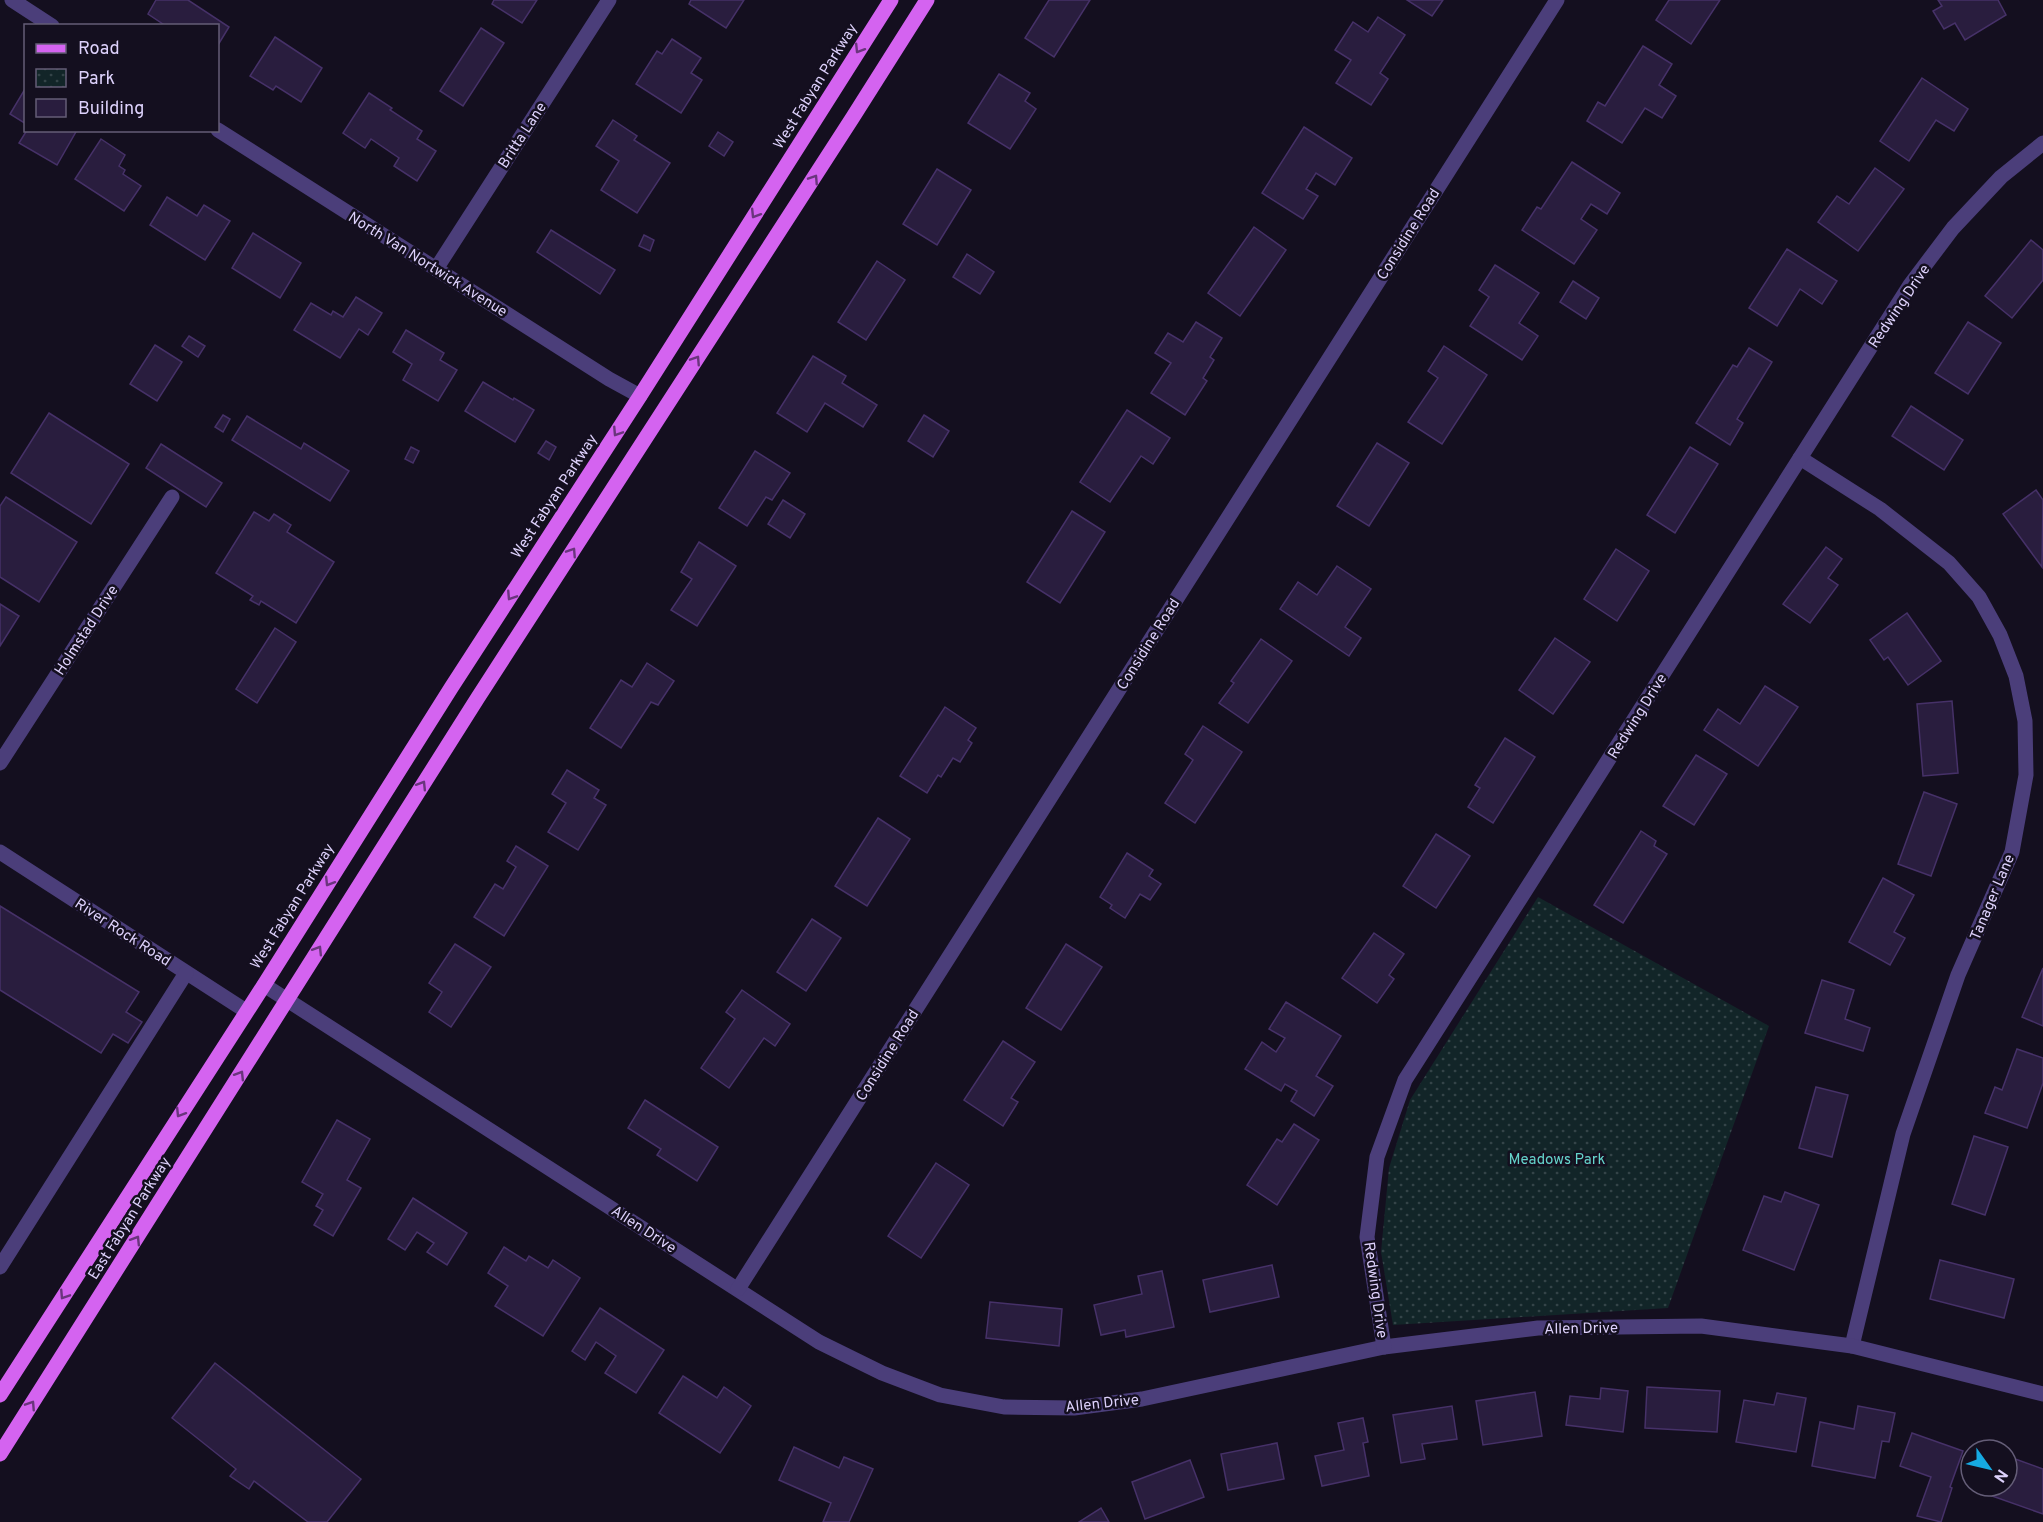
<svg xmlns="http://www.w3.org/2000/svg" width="2043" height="1522" font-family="Overpass,sans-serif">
<defs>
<pattern id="park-dots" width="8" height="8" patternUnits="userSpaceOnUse" patternTransform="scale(1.5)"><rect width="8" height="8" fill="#122528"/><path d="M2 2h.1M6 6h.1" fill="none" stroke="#344448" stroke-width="1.8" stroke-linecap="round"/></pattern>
</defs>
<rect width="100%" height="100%" fill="#140f1f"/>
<path fill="url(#park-dots)" d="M1538,897L1769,1026L1668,1308L1393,1325L1381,1252L1389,1168L1410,1100Z"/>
<g fill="#291d3e" stroke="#463168" stroke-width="1.5">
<path d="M156,0H188L229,27L218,45V26H166L148,14Z"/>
<path d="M494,0H537L522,23L492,4Z"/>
<path d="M691,0H744L726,28L689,4Z"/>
<path d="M1049,0H1090L1054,57L1025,38Z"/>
<path d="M1407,0H1443L1432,16Z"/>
<path d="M1669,0H1720L1691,44L1656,20Z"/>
<path d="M1938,0H1998L2006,15L1965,40L1955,23L1944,29L1933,11L1942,6Z"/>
<path d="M1378,17L1405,35L1380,73L1388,79L1371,105L1336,83L1351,60L1335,50L1353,22L1368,32Z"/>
<path d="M481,28L504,43L463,106L440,91Z"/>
<path d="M275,37L322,68L301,102L276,86L273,90L250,76Z"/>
<path d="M672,39L701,58L691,73L702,80L681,113L636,84L657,51L662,54Z"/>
<path d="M1643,46L1672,64L1659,85L1676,96L1662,118L1645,108L1622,143L1587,121L1598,102L1605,106Z"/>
<path d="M999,74L1030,93L1025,101L1036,109L1010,149L968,123Z"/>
<path d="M1922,78L1968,109L1954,131L1936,120L1909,161L1880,141Z"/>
<path d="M25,89H26V124L10,114Z"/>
<path d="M369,93L392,108L390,110L422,131L417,139L436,151L417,181L394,166L399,158L371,139L365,148L343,133Z"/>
<path d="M613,120L637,136L634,140L670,163L637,213L601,190L619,161L596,146Z"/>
<path d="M1304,127L1352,158L1335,185L1316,173L1306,189L1318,196L1303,219L1262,193Z"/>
<path d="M27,130H77L57,165L19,143Z"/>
<path d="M718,132L733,142L724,156L709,146Z"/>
<path d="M101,139L125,155L119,166L125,170L123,174L141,186L124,211L75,179Z"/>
<path d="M1572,162L1620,193L1607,214L1591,204L1581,219L1597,230L1574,264L1522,230L1537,207L1541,209Z"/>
<path d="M1875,168L1904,189L1858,251L1818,222L1837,196L1849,204Z"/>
<path d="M937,169L971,190L937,245L903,224Z"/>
<path d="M167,197L197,216L204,205L230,221L205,260L150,225Z"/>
<path d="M1254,227L1286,250L1240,316L1208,293Z"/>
<path d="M551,230L615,270L600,294L537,252Z"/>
<path d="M253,233L301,263L280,298L232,268Z"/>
<path d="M644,235L654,240L650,251L639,246Z"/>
<path d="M2031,240L2043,250V280L2012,318L1985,296Z"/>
<path d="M1787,249L1837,281L1822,304L1800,289L1777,326L1749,308Z"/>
<path d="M967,254L994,272L980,294L953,277Z"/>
<path d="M877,261L905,280L866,340L838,322Z"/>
<path d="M1495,265L1539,293L1519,323L1538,336L1522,360L1470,326L1489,297L1479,290Z"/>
<path d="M1573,281L1599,298L1586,319L1560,302Z"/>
<path d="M356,297L382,313L368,335L359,329L340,358L294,330L311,303L331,315L333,311L343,317Z"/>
<path d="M1196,322L1222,338L1210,357L1214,360L1203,378L1207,381L1185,415L1151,393L1171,363L1155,353L1168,333L1183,342Z"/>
<path d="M1968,322L2001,343L1968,394L1935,373Z"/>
<path d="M406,330L444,353L440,360L457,370L438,401L403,380L412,364L393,352Z"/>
<path d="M189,336L205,346L198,357L182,346Z"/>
<path d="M155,345L182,362L157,401L130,384Z"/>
<path d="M1444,346L1487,375L1442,444L1408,422L1438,378L1428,371Z"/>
<path d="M1749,348L1772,362L1737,419L1743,423L1730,445L1696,423L1733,365L1737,367Z"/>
<path d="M813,356L846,376L842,383L877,405L863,427L825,403L807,432L777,413Z"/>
<path d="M483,382L513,400L514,398L534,410L515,442L465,411Z"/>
<path d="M1911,406L1963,440L1944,470L1892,436Z"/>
<path d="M1127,410L1170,438L1153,464L1141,456L1110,502L1080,482Z"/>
<path d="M49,413L129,464L91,524L11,473Z"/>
<path d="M223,415L230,419L223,432L215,427Z"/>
<path d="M924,415L949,431L933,457L908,441Z"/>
<path d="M247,416L301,449L304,443L349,471L330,501L232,440Z"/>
<path d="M546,441L556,447L549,460L538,453Z"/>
<path d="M1377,443L1409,463L1369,526L1337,506Z"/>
<path d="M161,444L222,483L206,507L146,468Z"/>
<path d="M411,447L419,451L413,463L405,459Z"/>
<path d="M1690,447L1718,464L1675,533L1647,515Z"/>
<path d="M755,451L790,473L772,500L766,497L747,526L719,508Z"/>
<path d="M2036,490L2043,500L2042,567L2003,514Z"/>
<path d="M6,497L77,542L39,602L0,577V506Z"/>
<path d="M783,500L805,514L790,538L768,524Z"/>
<path d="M1072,511L1105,532L1060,603L1027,582Z"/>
<path d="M254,512L269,521L274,514L291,525L287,532L334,562L296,623L261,601L259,605L250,600L253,596L216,573Z"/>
<path d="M699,542L736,566L697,626L671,610L692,579L681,572Z"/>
<path d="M1826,547L1842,559L1828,578L1838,585L1810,623L1783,604Z"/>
<path d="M1616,549L1649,571L1617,621L1584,599Z"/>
<path d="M1337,566L1371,589L1345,627L1361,638L1349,656L1280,609L1298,582L1317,595Z"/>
<path d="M0,604L19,616L0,646Z"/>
<path d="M1907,613L1941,661L1908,685L1888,657L1884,660L1870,640Z"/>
<path d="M275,628L296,642L257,703L236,689Z"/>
<path d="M1555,638L1590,662L1553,714L1519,690Z"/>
<path d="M1261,639L1292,661L1248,723L1219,703L1234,683L1231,681Z"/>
<path d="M647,663L674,681L658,705L651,702L621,748L590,728L621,680L632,687Z"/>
<path d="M1765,686L1798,707L1758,766L1704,730L1718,709L1740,724Z"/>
<path d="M1952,701L1958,773L1923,776L1917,704Z"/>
<path d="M945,707L976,728L968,740L972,743L960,762L953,758L941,777L938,775L927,793L900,776Z"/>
<path d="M1203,726L1242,752L1195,823L1165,803L1193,760L1185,754Z"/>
<path d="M1505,738L1535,757L1493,823L1468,807L1480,788L1475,785Z"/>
<path d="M1696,755L1727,774L1694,825L1663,806Z"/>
<path d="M567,770L599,790L594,798L606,805L578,850L548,832L566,803L552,794Z"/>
<path d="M1924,792L1957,804L1931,876L1898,864Z"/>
<path d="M878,818L910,839L867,906L835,886Z"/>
<path d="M1641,831L1656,841L1654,846L1667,854L1623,923L1594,905Z"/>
<path d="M1436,834L1470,856L1436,908L1403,886Z"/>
<path d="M516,846L548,866L504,936L474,917L495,884L503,889L516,867L507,861Z"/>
<path d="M1127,853L1153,870L1149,876L1161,884L1150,900L1140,894L1125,918L1110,908L1112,905L1100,897Z"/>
<path d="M1883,878L1914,895L1894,932L1905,938L1890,965L1849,942Z"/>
<path d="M0,906L139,992L126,1012L142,1022L128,1043L113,1034L101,1053L0,990Z"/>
<path d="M812,919L841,938L806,991L777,972Z"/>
<path d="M1374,933L1404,954L1389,975L1394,979L1377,1003L1342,978Z"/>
<path d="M455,944L491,967L451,1027L429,1012L442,992L429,983Z"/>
<path d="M1066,944L1102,967L1061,1030L1026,1008Z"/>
<path d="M2043,968V1026L2022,1017Z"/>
<path d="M1822,980L1854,990L1845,1019L1870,1028L1863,1051L1805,1033Z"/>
<path d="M742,990L790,1024L775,1046L764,1038L729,1088L701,1068L735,1019L726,1012Z"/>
<path d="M1286,1002L1341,1036L1316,1076L1333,1086L1314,1116L1291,1101L1297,1091L1285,1084L1281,1091L1245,1069L1262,1042L1276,1052L1285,1038L1269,1029Z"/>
<path d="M1003,1041L1035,1062L1011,1098L1018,1102L1003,1126L964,1100Z"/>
<path d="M2017,1049L2043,1058V1083L2027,1128L1985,1113L1995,1087L2002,1090Z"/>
<path d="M1816,1087L1848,1095L1832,1157L1799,1148Z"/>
<path d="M645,1100L718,1147L697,1181L657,1155L661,1149L628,1128Z"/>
<path d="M337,1120L370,1139L347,1180L361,1188L333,1236L314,1225L323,1210L316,1206L323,1194L302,1182Z"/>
<path d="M1294,1124L1319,1140L1277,1205L1247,1185L1277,1139L1282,1142Z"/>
<path d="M1974,1136L2008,1147L1985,1215L1952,1204Z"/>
<path d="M936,1163L969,1185L921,1258L888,1236Z"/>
<path d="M1785,1192L1819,1205L1794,1270L1743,1250L1764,1196L1781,1202Z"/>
<path d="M413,1198L467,1233L447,1265L427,1252L434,1243L417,1232L405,1250L388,1239Z"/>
<path d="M504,1247L526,1261L529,1256L548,1268L553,1260L580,1278L543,1336L495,1306L508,1286L488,1273Z"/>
<path d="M1940,1260L2014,1279L2004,1318L1930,1299Z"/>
<path d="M1272,1265L1279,1297L1210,1312L1203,1280Z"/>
<path d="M1162,1271L1174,1327L1126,1337L1125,1330L1101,1335L1094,1305L1142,1294L1138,1276Z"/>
<path d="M990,1302L1062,1309L1059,1346L986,1338Z"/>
<path d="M600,1308L664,1350L636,1393L605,1373L616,1356L596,1342L585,1360L572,1351Z"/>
<path d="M215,1363L361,1479L327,1522H308L254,1481L249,1489L230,1476L236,1469L172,1418Z"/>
<path d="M683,1376L717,1398L724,1387L751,1406L720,1453L659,1413Z"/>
<path d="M1647,1387L1720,1391L1717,1432L1645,1428Z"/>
<path d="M1601,1388L1628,1391L1623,1432L1566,1425L1570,1396L1600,1399Z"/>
<path d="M1535,1392L1542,1436L1483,1445L1476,1401Z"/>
<path d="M1777,1393L1806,1398L1796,1452L1736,1442L1744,1400L1774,1405Z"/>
<path d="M1452,1406L1457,1439L1422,1444L1425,1459L1401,1463L1393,1415Z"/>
<path d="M1858,1406L1895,1413L1889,1442L1882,1441L1875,1478L1812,1466L1820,1422L1854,1429Z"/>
<path d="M1363,1418L1368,1442L1363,1443L1369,1476L1322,1486L1315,1456L1344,1450L1338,1423Z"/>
<path d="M1912,1433L1963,1451L1950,1487L1952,1488L1941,1522L1917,1516L1931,1477L1900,1466Z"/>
<path d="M1277,1443L1284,1479L1228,1490L1221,1454Z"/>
<path d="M794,1447L839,1468L844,1457L873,1469L849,1522H823L831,1503L779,1480Z"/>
<path d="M2007,1456L2043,1469V1514L1978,1491L1980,1486H2007Z"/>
<path d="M1190,1460L1204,1497L1145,1519L1132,1482Z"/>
<path d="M1101,1508L1109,1522H1079Z"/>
</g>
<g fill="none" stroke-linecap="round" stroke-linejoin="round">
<g stroke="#4b3e7a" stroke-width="15">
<path d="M12,0L52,26"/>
<path d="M218,130L609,379L640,396"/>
<path d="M436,269L609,0"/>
<path d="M1800,458L1880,509L1949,563L1979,597L2000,635L2016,676L2025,721L2026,775L2012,852L1958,975L1903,1134L1852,1346"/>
<path d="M0,763L172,497"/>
<path d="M0,852L246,1011"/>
<path d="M264,985L819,1342L882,1373L940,1395L1004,1407L1074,1408L1142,1399L1384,1347L1538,1328L1701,1326L1852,1346L2043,1394"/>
<path d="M0,1267L186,973"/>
<path d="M738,1289L1557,0"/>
<path d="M1384,1347L1367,1237L1377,1157L1405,1080L1910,285L1953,228L2001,177L2043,143"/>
</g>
<g stroke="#d463f0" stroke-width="15">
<path d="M0,1395L264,985L451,688L640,396L891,0"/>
<path d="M0,1454L477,699L853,117L927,0"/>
</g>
</g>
<defs><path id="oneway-chevron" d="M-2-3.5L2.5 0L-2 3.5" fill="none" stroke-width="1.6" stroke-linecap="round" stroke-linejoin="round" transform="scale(1.5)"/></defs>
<g stroke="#6a357d">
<use href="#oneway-chevron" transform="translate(859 49) rotate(122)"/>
<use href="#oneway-chevron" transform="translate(814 179) rotate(-57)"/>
<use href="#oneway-chevron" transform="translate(755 214) rotate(122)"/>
<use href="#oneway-chevron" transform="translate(696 360) rotate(-57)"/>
<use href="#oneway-chevron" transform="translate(617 432) rotate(123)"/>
<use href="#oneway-chevron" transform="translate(572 552) rotate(-57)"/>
<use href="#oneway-chevron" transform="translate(511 596) rotate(123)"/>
<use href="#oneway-chevron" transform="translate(422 785) rotate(-58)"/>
<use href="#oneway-chevron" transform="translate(329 882) rotate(122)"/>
<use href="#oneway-chevron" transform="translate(318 950) rotate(-58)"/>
<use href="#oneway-chevron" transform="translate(240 1075) rotate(-58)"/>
<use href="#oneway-chevron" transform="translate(180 1113) rotate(122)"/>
<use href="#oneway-chevron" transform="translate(136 1240) rotate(-58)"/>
<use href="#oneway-chevron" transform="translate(64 1295) rotate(123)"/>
<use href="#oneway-chevron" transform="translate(31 1405) rotate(-57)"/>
</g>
<g text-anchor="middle" stroke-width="5" stroke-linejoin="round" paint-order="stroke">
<g font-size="15" fill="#ddd1fb" stroke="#140f1f">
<text transform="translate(815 86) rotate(-58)" y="5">West Fabyan Parkway</text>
<text transform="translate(522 135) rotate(-57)" y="5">Britta Lane</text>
<text transform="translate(1408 234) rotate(-58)" y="5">Considine Road</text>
<text transform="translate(428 264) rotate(32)" y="5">North Van Nortwick Avenue</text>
<text transform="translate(1899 306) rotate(-56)" y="5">Redwing Drive</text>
<text transform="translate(554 496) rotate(-57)" y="5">West Fabyan Parkway</text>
<text transform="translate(86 630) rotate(-57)" y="5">Holmstad Drive</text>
<text transform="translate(1148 644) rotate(-58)" y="5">Considine Road</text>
<text transform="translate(1637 716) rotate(-58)" y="5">Redwing Drive</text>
<text transform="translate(1992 897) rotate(-67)" y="5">Tanager Lane</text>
<text transform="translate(292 906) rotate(-58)" y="5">West Fabyan Parkway</text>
<text transform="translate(123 932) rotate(33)" y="5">River Rock Road</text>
<text transform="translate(887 1055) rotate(-58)" y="5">Considine Road</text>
<text transform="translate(129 1218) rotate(-58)" y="5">East Fabyan Parkway</text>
<text transform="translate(644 1229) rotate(33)" y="5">Allen Drive</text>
<text transform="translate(1376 1290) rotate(82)" y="5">Redwing Drive</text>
<text transform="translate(1581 1328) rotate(-1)" y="5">Allen Drive</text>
<text transform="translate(1102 1403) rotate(-6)" y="5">Allen Drive</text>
</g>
<g font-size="15" fill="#65d3cb" stroke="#140f1f">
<text x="1557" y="1164">Meadows Park</text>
</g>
</g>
<rect x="24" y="24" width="195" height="108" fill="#140f1f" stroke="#645d77" stroke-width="1.5"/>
<rect x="36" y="44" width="30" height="9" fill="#d463f0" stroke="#645d77" stroke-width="1.5"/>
<text x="78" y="54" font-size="18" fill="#ddd1fb">Road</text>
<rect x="36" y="69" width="30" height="18" fill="url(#park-dots)" stroke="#645d77" stroke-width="1.5"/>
<text x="78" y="84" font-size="18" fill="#ddd1fb">Park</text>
<rect x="36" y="99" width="30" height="18" fill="#291d3e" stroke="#645d77" stroke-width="1.5"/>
<text x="78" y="114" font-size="18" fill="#ddd1fb">Building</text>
<g transform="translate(1989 1468) rotate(124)"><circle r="28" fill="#140f1f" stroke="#645d77" stroke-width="1.5"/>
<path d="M0-4.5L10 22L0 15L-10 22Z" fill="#16aae2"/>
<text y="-9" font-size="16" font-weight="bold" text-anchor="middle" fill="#ddd1fb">N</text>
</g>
</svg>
